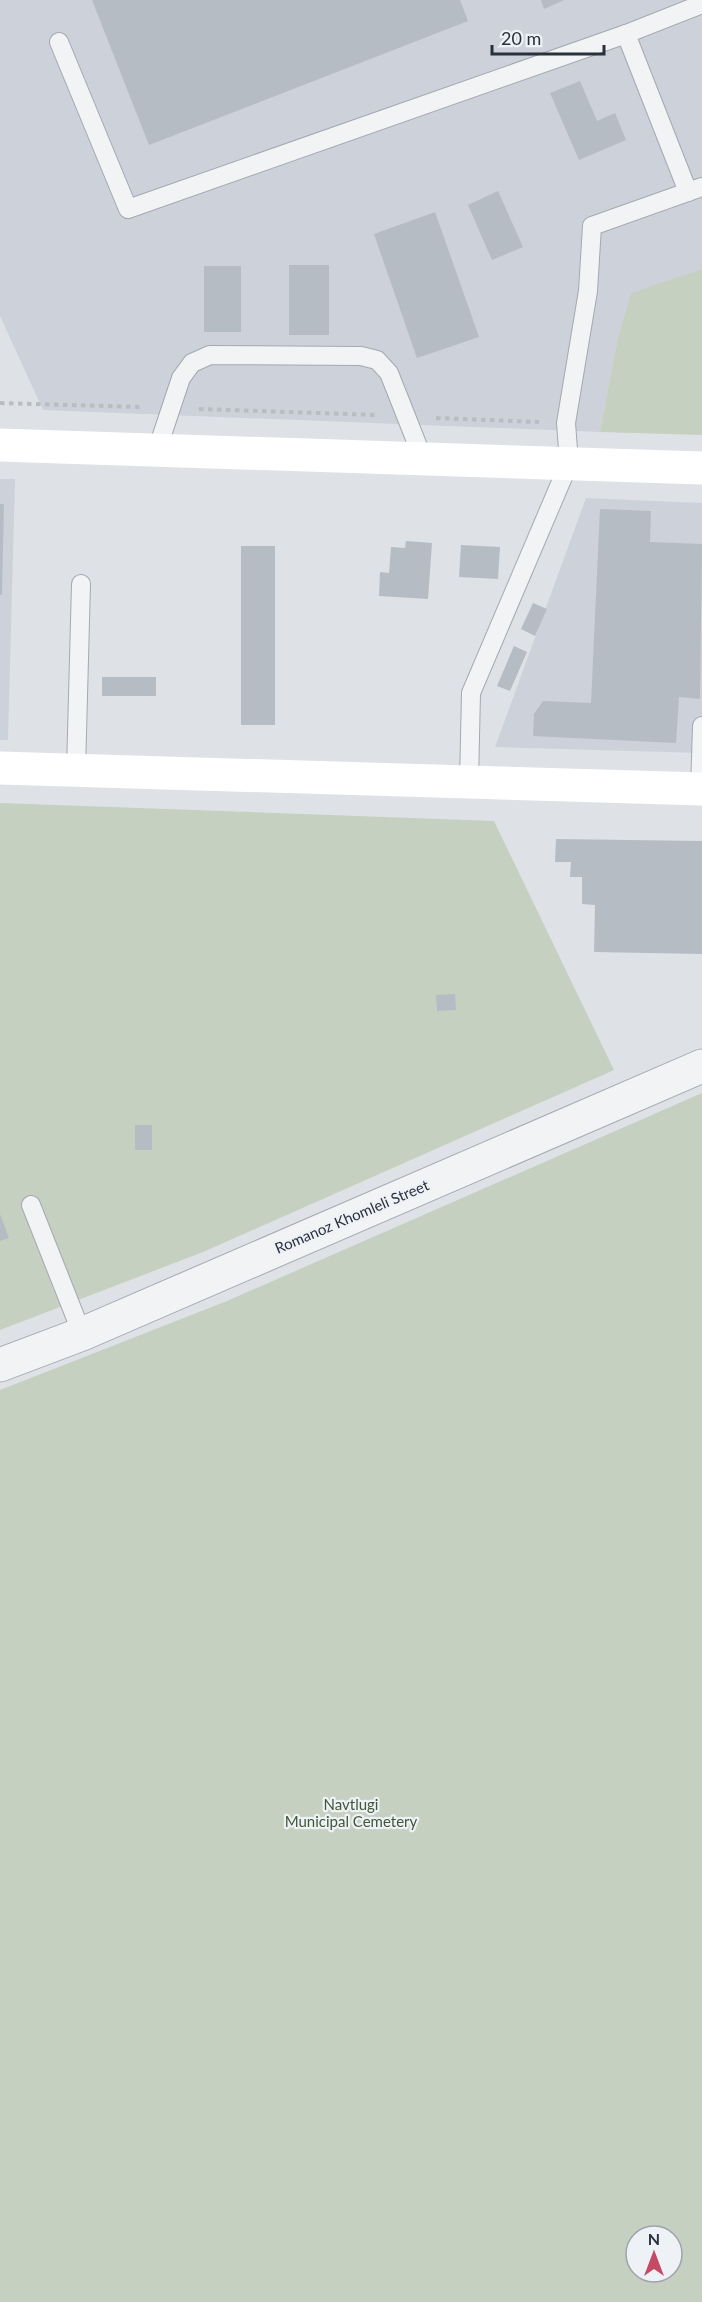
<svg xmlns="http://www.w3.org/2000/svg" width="702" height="2302" font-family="Lato,sans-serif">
<rect width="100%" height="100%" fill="#dee2e7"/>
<g fill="#cdd1d9">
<path d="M0,0H702V269L631,294L618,337L600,432L43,410L0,316Z"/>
<path d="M0,479H15L8,740H0Z"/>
<path d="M586,498L702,503V753L495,747Z"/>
</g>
<g fill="#c5d0c0" fill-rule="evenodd">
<path d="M702,269V435L600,432L618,337L631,293Z"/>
<path d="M0,803L494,821L614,1070L203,1252L0,1330Z"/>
<path d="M702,1093V2302H0V1390L227,1301ZM636,2236H672V2272H636Z"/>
</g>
<g fill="#b6bcc3">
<path d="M92,0H460L468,21L149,145Z"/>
<path d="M541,0H564L544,9Z"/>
<path d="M580,81L597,121L615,113L626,140L579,160L550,93Z"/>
<path d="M498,191L523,247L492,260L468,205Z"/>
<path d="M435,212L479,337L417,358L374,234Z"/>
<rect x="289" y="265" width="40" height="70"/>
<rect x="204" y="266" width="37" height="66"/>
<path d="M0,504H4L2,595H0Z"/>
<path d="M600,509L651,511L650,542L702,544L700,699L679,697L676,743L533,736L534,714L543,701L591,703Z"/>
<path d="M406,541L432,543L428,599L379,596L380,572L389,573L391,547L405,548Z"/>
<path d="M461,545L500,547L498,579L459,577Z"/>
<rect x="241" y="546" width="34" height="179"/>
<path d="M533,603L547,609L535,636L521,629Z"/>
<path d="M514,646L527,652L510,691L497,686Z"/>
<rect x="102" y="677" width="54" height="19"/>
<path d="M556,839L702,841V954L594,952L595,905L582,904V877H570L571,862H555Z"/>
<path d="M455,994L456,1010L437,1011L436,995Z"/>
<rect x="135" y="1125" width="17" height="25"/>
<path d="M0,1214L9,1238L0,1241Z"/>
</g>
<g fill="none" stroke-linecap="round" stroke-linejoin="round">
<g stroke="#a4a9b1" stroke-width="20">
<g id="service">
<path d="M626,34L688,192"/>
<path d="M59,42L128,209L626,34L702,4"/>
<path d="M157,450L181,378L192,363L210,355L361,356L377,360L389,373L423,459"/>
<path d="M76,771L81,584"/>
<path d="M469,782L471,693L569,463L566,423L588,291L592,226L702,187"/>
<path d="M700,789L702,726"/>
<path d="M31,1205L82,1334"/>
</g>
</g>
<g stroke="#a4a9b1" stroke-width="35">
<path id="tertiary" d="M0,1365L82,1334L702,1066"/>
</g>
<g stroke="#b9bdc1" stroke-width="4" stroke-dasharray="4.5 4.5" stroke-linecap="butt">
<path d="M0,403L143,407"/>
<path d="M199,409L377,415"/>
<path d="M436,418L539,422"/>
</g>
<use href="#service" stroke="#f1f3f5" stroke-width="18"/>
<use href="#tertiary" stroke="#f1f3f5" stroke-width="33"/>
<g stroke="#fff" stroke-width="33">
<path d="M0,445L702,468"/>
<path d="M0,768L702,789"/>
</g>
</g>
<g text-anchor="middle" stroke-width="4.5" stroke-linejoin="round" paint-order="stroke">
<g font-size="15" fill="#29313d" stroke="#eef1f5">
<text transform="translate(352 1217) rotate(-23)" y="5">Romanoz Khomleli Street</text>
</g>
<g font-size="15" fill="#3f5737" stroke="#eef1f5">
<text x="351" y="1810">Navtlugi<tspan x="351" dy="17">Municipal Cemetery</tspan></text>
</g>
</g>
<g transform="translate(654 2254)"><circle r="28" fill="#eef1f5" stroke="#9fa4ab" stroke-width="1.5"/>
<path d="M0-4.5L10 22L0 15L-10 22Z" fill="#c54b64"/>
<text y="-9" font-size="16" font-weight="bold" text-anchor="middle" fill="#29313d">N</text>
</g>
<path d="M492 45v9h112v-9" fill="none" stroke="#29313d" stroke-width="3"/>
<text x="501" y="45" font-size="18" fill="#29313d" stroke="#eef1f5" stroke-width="4.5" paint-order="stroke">20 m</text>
</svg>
